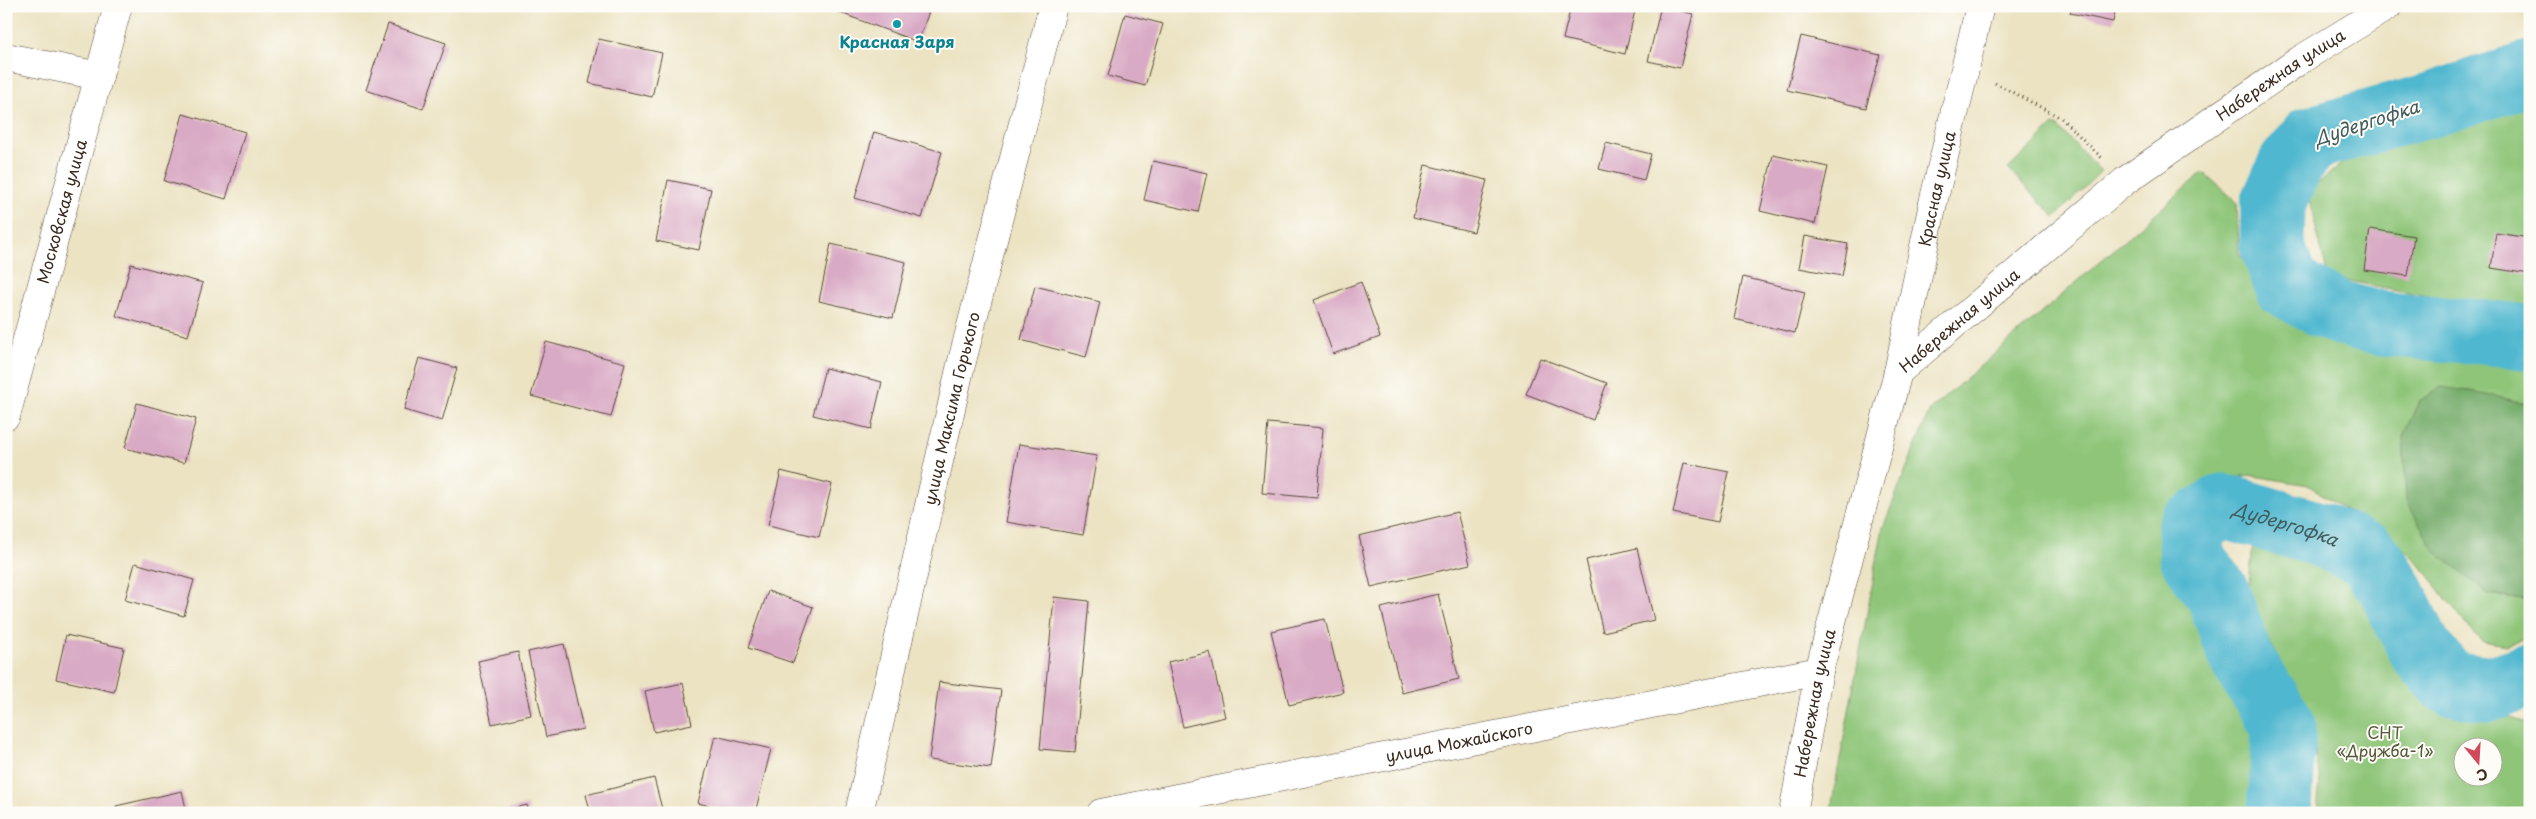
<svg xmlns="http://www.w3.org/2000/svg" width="2536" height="819" font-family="'Playpen Sans',sans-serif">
<rect width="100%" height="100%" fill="#fdfcf7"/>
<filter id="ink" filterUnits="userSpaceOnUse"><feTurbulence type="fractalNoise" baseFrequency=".02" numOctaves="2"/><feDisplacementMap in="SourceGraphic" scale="10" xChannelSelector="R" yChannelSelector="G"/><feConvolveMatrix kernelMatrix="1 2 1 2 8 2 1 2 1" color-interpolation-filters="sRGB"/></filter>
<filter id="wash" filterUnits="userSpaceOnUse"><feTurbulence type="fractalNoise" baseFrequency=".0096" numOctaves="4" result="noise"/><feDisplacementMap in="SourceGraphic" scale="20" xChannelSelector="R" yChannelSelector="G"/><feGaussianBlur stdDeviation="1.12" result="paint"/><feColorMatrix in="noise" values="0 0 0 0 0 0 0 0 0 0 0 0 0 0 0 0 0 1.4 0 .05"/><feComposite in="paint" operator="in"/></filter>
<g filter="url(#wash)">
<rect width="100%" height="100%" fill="#ece3c3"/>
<g fill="#8ec578" stroke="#64784b" fill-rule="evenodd">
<path d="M2530,90V315L2328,277L2307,192L2367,143Z"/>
<path d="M2055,124L2101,171L2055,217L2008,169Z"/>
<path d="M2203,172L2237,202L2239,253L2258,285L2302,328L2363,347L2435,350L2530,349V405L2522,403L2488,594L2530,600V638L2507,645L2482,641L2459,616L2421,565L2382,530L2347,511L2308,485L2254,476L2207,479L2182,502L2175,537L2204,626L2242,671L2260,725L2249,813H1830L1883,527L1930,410Z"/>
<path d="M2254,534L2366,585L2434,694L2524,722L2530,720V813H2317L2320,779L2307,706L2247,602ZM2464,746H2494V776H2464Z"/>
</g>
<path fill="#72aa68" stroke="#566a43" d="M2441,387L2482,393L2530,405V600L2488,594L2435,551L2406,501L2403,436L2419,401Z"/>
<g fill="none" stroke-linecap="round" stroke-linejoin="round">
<g stroke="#50b7cf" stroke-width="65">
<path d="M2530,73L2431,105L2312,138L2290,165L2273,204L2272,245L2287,286C2305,295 2324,308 2343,314C2401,332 2469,327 2530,338"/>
<path id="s1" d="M2280,813L2284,726L2242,659L2217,592L2192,556L2190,527L2223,506L2322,535L2369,556L2391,589L2422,653L2450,683L2490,689L2530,676"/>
</g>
</g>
<g id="blocks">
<g fill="#d9aac5">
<path d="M822,6H931L918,42Z"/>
<path d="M1571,6H1636L1625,54L1563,39Z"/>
<path d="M1661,6L1693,14L1680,68L1648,61Z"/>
<path d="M2072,6H2116L2113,22L2070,13Z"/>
<path d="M1125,14L1163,24L1145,86L1108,76Z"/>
<path d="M388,24L446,43L423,109L366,90Z"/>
<path d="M1801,36L1880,55L1866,108L1787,90Z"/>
<path d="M599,39L662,53L652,97L589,83Z"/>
<path d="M183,114L245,132L226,199L164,181Z"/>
<path d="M874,132L942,152L922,218L855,198Z"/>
<path d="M1606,143L1651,154L1644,180L1599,169Z"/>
<path d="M1773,155L1828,167L1815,224L1760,211Z"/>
<path d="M1153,161L1207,173L1198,212L1144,200Z"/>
<path d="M1425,165L1487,180L1474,232L1413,218Z"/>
<path d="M668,180L711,189L699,250L656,241Z"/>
<path d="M2370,229L2414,236L2408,276L2364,270Z"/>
<path d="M2496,233L2530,238V274L2491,268Z"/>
<path d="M1805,236L1848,244L1842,276L1799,268Z"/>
<path d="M831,244L906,262L893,318L819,301Z"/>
<path d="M131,264L203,283L188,336L116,316Z"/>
<path d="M1743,277L1805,292L1795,333L1734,319Z"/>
<path d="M1361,282L1380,337L1333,354L1314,300Z"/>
<path d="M1035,286L1100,302L1086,357L1021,340Z"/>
<path d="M546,342L625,363L611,417L531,396Z"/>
<path d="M419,358L457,368L442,421L404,410Z"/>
<path d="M1540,358L1607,383L1593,420L1526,394Z"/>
<path d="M825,368L882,382L871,429L813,415Z"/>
<path d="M137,403L196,419L184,463L125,448Z"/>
<path d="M1268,423L1323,428L1317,498L1262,493Z"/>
<path d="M1019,444L1097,456L1083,535L1006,522Z"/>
<path d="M1684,463L1729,472L1718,522L1673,513Z"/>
<path d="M781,471L832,484L819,537L768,525Z"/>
<path d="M1457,512L1470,564L1371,587L1359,536Z"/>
<path d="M1637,548L1654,620L1603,632L1586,560Z"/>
<path d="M135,563L194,580L184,616L125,600Z"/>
<path d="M768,591L813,607L793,663L748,648Z"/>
<path d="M1438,594L1459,679L1402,693L1381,608Z"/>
<path d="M1054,597L1089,601L1075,752L1040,749Z"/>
<path d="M1325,619L1343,692L1289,705L1271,631Z"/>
<path d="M66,635L124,648L114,692L56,679Z"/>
<path d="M564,644L583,729L546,737L528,652Z"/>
<path d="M518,652L531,715L492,724L478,661Z"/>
<path d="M1210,652L1225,717L1183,727L1168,662Z"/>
<path d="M939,682L1001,690L991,768L929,760Z"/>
<path d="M683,683L692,724L654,732L645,691Z"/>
<path d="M715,736L771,749L755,813H737L698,803Z"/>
<path d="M654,778L663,813H591L586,795Z"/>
<path d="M182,791L187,813H118L116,806Z"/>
<path d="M527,805L529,813H498V812Z"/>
</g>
</g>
</g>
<g filter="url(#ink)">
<use href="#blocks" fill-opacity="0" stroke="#564637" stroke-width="1"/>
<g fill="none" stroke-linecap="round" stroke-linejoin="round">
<g stroke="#564637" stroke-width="29">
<g id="minor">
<path d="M6,57L99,76"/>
<path id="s2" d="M1898,372L2125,181L2300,60L2388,6"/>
<path id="s3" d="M6,416L118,6"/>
<path id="s4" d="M859,813L960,369L1053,6"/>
<path id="s5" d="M1101,813L1819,671"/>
<path id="s6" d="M1793,813L1819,671L1898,372L1933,203L1980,6"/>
</g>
</g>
<path stroke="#564637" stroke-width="3" stroke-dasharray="1 4" stroke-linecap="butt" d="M1995,83L2061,118L2103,159"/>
<use href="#minor" stroke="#fff" stroke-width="28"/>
</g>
</g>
<circle fill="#0f9aa8" stroke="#fdfcf7" stroke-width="2" cx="897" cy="24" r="5"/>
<g text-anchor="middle" stroke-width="4" stroke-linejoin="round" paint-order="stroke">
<g font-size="16" font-weight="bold" fill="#0d838f" stroke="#fdfcf7">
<text x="897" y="48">Красная Заря</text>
</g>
<g font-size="16" fill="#3b2a1e" stroke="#fdfcf7">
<text dy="6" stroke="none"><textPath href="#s2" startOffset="485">Набережная улица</textPath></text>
<text dy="6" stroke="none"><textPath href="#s6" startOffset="641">Красная улица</textPath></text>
<text dy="6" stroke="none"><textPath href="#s3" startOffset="212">Московская улица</textPath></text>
<text dy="6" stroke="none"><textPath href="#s2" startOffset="80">Набережная улица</textPath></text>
<text dy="6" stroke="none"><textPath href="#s4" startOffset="415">улица Максима Горького</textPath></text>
<text dy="6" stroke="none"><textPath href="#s6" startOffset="112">Набережная улица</textPath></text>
<text dy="6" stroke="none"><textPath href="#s5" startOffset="365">улица Можайского</textPath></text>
</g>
<g font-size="16" fill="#545839" stroke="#fdfcf7">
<text x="2385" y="739">СНТ<tspan x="2385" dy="18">«Дружба-1»</tspan></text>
</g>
<g font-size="18" font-style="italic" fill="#425b5c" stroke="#fdfcf7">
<text transform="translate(2367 123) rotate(-18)" y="6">Дудергофка</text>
<text dy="6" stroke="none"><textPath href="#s1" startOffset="415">Дудергофка</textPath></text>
</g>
</g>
<rect width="2536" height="819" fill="none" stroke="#fdfcf7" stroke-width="25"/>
<g transform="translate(2478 762) rotate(162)"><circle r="24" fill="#fdfcf7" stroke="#afa8a0"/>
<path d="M0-4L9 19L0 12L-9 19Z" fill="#d1495b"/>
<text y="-8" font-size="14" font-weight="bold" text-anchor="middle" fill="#3b2a1e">С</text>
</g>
</svg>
